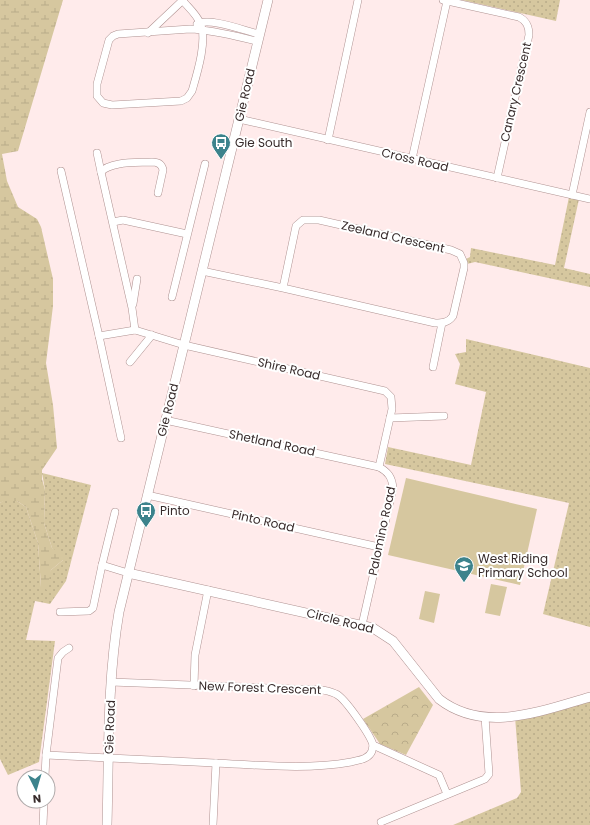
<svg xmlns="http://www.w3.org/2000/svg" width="590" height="825" font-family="Poppins,sans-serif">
<defs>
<pattern id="grass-dots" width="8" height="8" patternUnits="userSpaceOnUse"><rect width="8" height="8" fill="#d6c79f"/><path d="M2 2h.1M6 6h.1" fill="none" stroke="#b8ab89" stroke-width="1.8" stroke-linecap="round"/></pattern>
<pattern id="forest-crowns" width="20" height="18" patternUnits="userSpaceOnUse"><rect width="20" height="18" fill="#d6c79f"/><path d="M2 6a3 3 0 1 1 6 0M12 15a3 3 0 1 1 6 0" fill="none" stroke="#b8ab89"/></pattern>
<pattern id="wetland-marsh" width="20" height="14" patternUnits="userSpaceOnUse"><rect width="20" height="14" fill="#d6c79f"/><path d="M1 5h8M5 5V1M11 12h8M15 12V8" fill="none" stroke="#b8ab89"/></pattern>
</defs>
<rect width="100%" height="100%" fill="#ffebeb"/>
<g fill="url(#grass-dots)">
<path d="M462,0H560L556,21Z"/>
<path d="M569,197L579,199L564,268L590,274V287L475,262L467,264L466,259L470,257L471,248L555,265Z"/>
<path d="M466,339L590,368V627L543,614L569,503L385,464L388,447L471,465L486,392L455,384L460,364L455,354L466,352Z"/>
<path d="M42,473L91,485L66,581L50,604L35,601L26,640L55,641L39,762L8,775L0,759V503L3,501H17L26,507L38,543L41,587L51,570L63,560L52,548L44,523L45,490Z"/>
<path d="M590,701V825H453L517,798L521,792L515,717Z"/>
</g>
<path fill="url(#forest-crowns)" d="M419,687L433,705L406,755L380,744L363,719Z"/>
<path fill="url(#wetland-marsh)" d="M0,0H63L18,151L2,154L7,181L18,207L37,219L41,227L53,279V306L46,363L53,405L57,448L42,470V479L45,490L44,523L52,548L65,555L63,560L51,570L47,590L41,587L38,543L26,507L17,501H4L0,503Z"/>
<g fill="#d6c79f">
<path d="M406,478L537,509L520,585L388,555Z"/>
<path d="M491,584L507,587L500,616L485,613Z"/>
<path d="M425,591L440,594L434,623L419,619Z"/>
</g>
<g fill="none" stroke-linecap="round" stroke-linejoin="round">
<g stroke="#af9291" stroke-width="8">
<g id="minor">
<path d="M443,0L519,17C527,21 529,27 529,35L497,178"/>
<path d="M183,1C189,8 197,15 200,23C208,39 197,74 192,91L187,98L181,101L112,105L103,103L97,96V84L109,40L113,36L118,34L190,29C213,30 235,36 257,41"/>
<path d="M197,24C210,17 245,31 259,34"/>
<path d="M148,33L183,0"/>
<path d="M239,119L590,199"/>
<path d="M328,140L358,0"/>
<path d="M97,153L101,172"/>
<path d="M412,159L447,1"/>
<path d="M61,171L99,336L121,438"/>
<path d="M572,195L590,112"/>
<path d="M113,222L123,220L187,234"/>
<path d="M202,271L283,288L435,323C442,323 448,323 453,316L464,268V263L460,254L451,250L319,220H303L296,226L283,288"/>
<path d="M172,297L205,164"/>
<path d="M133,304L137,279"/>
<path d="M135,330L132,308L101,172C111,161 137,163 152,162C158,162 162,164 163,170L158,193"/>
<path d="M99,336L135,330L184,345L385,391L391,397L392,409L379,467"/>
<path d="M130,362L152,335"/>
<path d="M433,367L442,323"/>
<path d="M390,418L444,416"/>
<path d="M165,420L379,467C388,472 392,477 393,488L362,625"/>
<path d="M147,495L379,547"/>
<path d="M102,565L115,512"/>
<path d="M60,612L89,611L93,608L102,565L128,573"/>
<path d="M194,686L195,655L208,590"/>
<path d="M373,745L439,775L447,794"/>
<path d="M46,755C102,758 159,760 215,763C260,765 306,770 351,762C359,760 369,759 372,751C372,750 373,746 373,745C371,736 345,698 336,694C324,688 308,689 295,689L111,682"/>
<path d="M45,777L46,755L58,658L63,652L69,648"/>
<path d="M381,822L485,779L489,774L485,717"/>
<path d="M43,825L44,801"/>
<path d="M213,825L216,763"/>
</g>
</g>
<g stroke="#af9291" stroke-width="10">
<g id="tertiary">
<path d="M128,573L373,628L393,641L439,699C484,734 541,711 590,697"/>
<path d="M107,825C109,754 107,682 119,612L268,0"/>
</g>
</g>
<use href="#minor" stroke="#fff" stroke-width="7"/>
<use href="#tertiary" stroke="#fff" stroke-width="9"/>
</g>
<defs>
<g id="bus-pin" transform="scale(1)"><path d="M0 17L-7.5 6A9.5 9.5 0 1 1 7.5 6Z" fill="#3c838c" stroke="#fff"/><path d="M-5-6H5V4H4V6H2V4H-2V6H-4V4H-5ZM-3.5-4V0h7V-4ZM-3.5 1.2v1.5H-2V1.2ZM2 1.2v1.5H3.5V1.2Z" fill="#fff"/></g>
<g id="school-pin" transform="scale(1)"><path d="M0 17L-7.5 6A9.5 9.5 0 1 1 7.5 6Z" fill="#3c838c" stroke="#fff"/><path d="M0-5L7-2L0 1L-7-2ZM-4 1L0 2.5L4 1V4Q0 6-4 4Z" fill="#fff"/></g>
</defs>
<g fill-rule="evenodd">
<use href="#bus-pin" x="221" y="143"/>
<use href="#bus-pin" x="146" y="511"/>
<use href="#school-pin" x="464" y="566"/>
</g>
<g text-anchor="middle" stroke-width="4" stroke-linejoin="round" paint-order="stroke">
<g font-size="12" fill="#372b2b" stroke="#fff">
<text transform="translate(516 92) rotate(-77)" y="4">Canary Crescent</text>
<text transform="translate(245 95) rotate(-77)" y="4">Gie Road</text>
<text transform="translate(415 160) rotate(13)" y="4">Cross Road</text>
<text transform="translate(393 237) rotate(13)" y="4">Zeeland Crescent</text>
<text transform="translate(289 369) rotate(13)" y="4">Shire Road</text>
<text transform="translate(168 410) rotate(-76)" y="4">Gie Road</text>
<text transform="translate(272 443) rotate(12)" y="4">Shetland Road</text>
<text transform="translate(263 521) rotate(13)" y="4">Pinto Road</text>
<text transform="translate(382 531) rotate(-78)" y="4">Palomino Road</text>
<text transform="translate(340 621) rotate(14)" y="4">Circle Road</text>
<text transform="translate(260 688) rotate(2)" y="4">New Forest Crescent</text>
<text transform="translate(110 727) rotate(-88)" y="4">Gie Road</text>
</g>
<g font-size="12" fill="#372b2b" stroke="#fff" text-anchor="start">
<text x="235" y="147">Gie South</text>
<text x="160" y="515">Pinto</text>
<text x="478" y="563">West Riding<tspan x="478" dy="14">Primary School</tspan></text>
</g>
</g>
<g transform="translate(36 789) rotate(175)"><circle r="19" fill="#ffffff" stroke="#afaaaa"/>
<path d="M0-3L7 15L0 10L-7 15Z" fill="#3c838c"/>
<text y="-6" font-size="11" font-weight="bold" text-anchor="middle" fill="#372b2b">N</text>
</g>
</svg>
